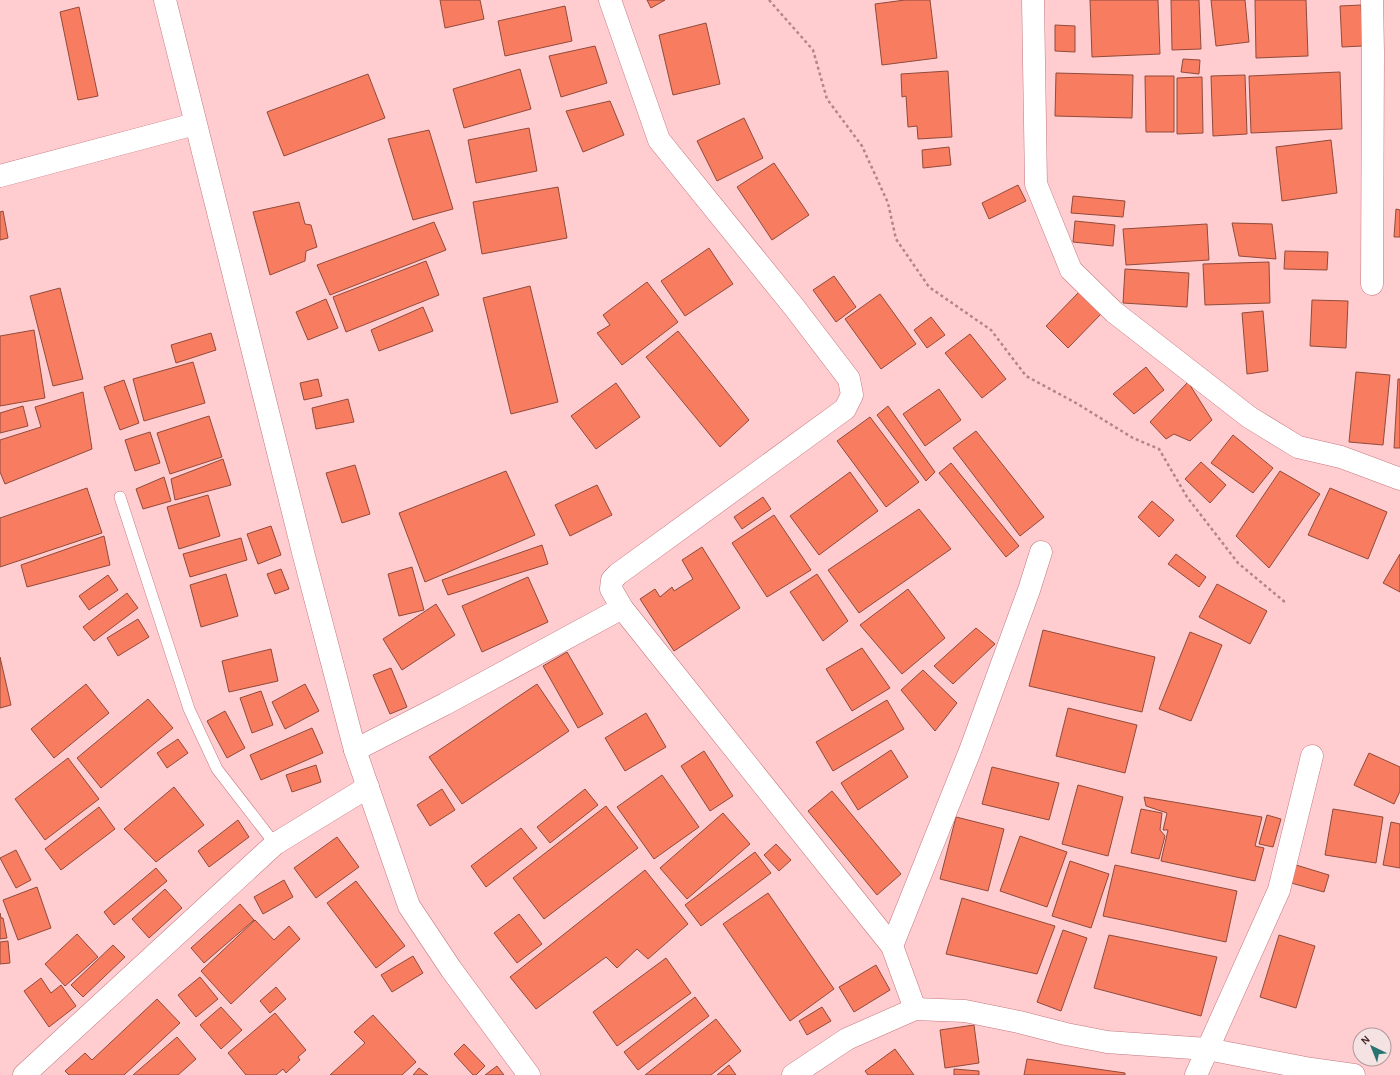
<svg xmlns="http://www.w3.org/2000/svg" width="1400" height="1075" font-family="'Alegreya Sans',sans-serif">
<rect width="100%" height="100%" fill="#ffcccf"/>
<g fill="#f77c60" stroke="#914b3b">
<path d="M440,0H480L484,19L445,28Z"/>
<path d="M647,0H665L651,8Z"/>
<path d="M905,0H930L937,58L882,65L875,4Z"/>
<path d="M1090,0H1158L1160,54L1092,57Z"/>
<path d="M1171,0H1199L1201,49L1172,50Z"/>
<path d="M1211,0H1245L1249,42L1216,46Z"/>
<path d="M1255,0H1306L1308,56L1256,58Z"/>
<path d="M1361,5L1363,46L1342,47L1340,6Z"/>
<path d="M565,6L572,41L505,56L498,21Z"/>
<path d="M79,7L98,96L78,100L60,12Z"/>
<path d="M706,23L720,84L673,95L659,35Z"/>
<path d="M1055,25L1075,26V52L1055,51Z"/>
<path d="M595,46L607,83L561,97L549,56Z"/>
<path d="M1183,59L1200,60L1199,74L1181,72Z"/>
<path d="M520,69L531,109L464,128L453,89Z"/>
<path d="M948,71L952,137L918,139L917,126L908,127L906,96L902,97L901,74Z"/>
<path d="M1340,72L1342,129L1251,133L1249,76Z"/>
<path d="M1056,73L1133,75L1132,118L1055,116Z"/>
<path d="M368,74L385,118L284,156L267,112Z"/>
<path d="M1245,75L1247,134L1213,136L1211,76Z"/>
<path d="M1145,76H1174V132H1146Z"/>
<path d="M1202,77L1203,133L1177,134V78Z"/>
<path d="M610,101L624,135L583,152L566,111Z"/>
<path d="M744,118L763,158L717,181L697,141Z"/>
<path d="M529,128L537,171L476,183L468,140Z"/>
<path d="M429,130L453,209L413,220L388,139Z"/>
<path d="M1331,140L1337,193L1282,201L1276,147Z"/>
<path d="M949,147L951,165L923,168L922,150Z"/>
<path d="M774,163L809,215L772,240L737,187Z"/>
<path d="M1018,185L1026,201L989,219L982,203Z"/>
<path d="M558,187L567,238L482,254L473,202Z"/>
<path d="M1073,196L1125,201L1123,217L1071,213Z"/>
<path d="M299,202L305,224L311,225L317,247L306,251L305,261L270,275L253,212Z"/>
<path d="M1396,209L1400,210V237H1394Z"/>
<path d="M3,211L8,238L0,240V212Z"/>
<path d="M1075,221L1115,225L1113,246L1073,242Z"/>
<path d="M434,222L446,250L330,295L317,265Z"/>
<path d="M1232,223L1272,224L1276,259L1239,256Z"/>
<path d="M1207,224L1209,260L1126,265L1123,229Z"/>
<path d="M709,248L733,284L685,316L661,281Z"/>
<path d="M1285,251L1328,252L1327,270L1284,269Z"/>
<path d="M426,261L439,295L346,332L333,297Z"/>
<path d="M1269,262L1270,303L1205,305L1203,264Z"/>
<path d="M1125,269L1189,273L1187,307L1123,303Z"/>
<path d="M834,276L856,307L836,322L813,290Z"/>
<path d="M647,282L678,322L622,365L597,333L610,325L603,315Z"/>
<path d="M530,286L558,402L511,414L483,298Z"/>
<path d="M60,288L83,379L53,386L30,296Z"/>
<path d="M1080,291L1102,313L1068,348L1046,326Z"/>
<path d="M880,294L916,344L881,369L845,319Z"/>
<path d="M326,299L338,328L308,340L296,312Z"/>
<path d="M1312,300L1348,301L1346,348L1310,346Z"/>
<path d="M423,307L433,331L379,351L371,330Z"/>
<path d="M1263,311L1268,371L1247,374L1242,313Z"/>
<path d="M931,317L945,335L927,348L914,330Z"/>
<path d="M34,330L45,398L0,406V336Z"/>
<path d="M678,331L749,420L720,447L646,357Z"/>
<path d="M211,333L216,350L176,363L171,345Z"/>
<path d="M970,334L1006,379L982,398L945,353Z"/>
<path d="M193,362L205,403L144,421L133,379Z"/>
<path d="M1146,367L1164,390L1134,414L1113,394Z"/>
<path d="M1356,372L1390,375L1383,445L1349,442Z"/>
<path d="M318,379L322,396L304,400L300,383Z"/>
<path d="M1398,379H1400V448H1394Z"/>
<path d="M124,380L139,423L120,430L104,387Z"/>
<path d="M1188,382L1212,420L1190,441L1174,434L1166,439L1150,422Z"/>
<path d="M616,383L640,417L596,449L571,416Z"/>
<path d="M939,389L961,420L925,446L903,414Z"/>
<path d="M83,392L92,449L5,484L0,472V440L41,427L35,407Z"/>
<path d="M348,399L354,422L316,429L312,408Z"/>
<path d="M23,406L28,426L0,433V413Z"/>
<path d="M888,406L935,472L926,481L877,415Z"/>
<path d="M209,416L222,457L170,474L157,433Z"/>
<path d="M870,417L919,482L886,507L837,441Z"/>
<path d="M976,431L1044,517L1020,536L953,448Z"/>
<path d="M150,432L160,463L135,471L125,440Z"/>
<path d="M1233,435L1273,468L1253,493L1211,463Z"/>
<path d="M223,459L231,485L175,500L171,479Z"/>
<path d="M1201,462L1226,485L1210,503L1185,479Z"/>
<path d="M951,463L1019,546L1006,557L939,473Z"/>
<path d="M355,465L370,514L342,523L326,473Z"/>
<path d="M506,471L535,535L425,582L399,513Z"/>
<path d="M1280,471L1320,494L1269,568L1236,536Z"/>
<path d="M850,472L878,511L819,555L790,516Z"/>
<path d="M164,477L171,501L143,509L136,489Z"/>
<path d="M597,485L612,515L570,536L555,505Z"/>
<path d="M87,488L102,533L0,567V518Z"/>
<path d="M1330,488L1387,512L1368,559L1308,535Z"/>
<path d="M208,495L220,536L179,549L167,507Z"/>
<path d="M763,497L771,509L742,529L734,517Z"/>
<path d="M1152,501L1174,520L1159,537L1138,517Z"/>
<path d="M919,509L951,549L859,613L828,570Z"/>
<path d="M774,515L811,570L767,597L732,543Z"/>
<path d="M271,526L281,555L258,564L247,534Z"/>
<path d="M104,536L110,565L27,587L21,565Z"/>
<path d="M241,538L247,560L190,577L183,554Z"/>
<path d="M542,545L548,564L448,595L442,580Z"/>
<path d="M702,547L740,608L674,651L640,599L655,589L660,597L672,587L674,591L693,579L682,560Z"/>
<path d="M1176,554L1206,577L1199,587L1168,564Z"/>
<path d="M1400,554V592L1383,583Z"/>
<path d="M412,567L424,610L399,616L388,574Z"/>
<path d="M281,569L289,589L275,594L267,574Z"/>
<path d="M226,574L238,616L201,627L190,585Z"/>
<path d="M817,574L848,621L823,641L790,592Z"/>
<path d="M108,575L118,590L89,610L79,596Z"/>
<path d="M528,577L548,622L482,652L462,606Z"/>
<path d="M1217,584L1267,611L1250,644L1199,617Z"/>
<path d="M908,589L945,638L902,674L860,625Z"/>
<path d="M127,593L138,608L94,641L83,627Z"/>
<path d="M436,604L455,635L402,670L383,639Z"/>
<path d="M138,619L149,637L118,656L107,638Z"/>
<path d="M976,628L995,644L953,684L934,666Z"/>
<path d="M1043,630L1155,657L1142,712L1029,686Z"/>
<path d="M1190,632L1222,645L1191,721L1159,709Z"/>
<path d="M862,648L890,688L852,711L826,669Z"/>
<path d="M271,649L278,681L229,692L222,661Z"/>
<path d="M567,652L603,714L578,728L543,666Z"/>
<path d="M0,657L11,705L0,708Z"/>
<path d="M391,668L407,707L390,714L373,675Z"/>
<path d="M923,670L957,703L935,731L901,690Z"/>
<path d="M86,684L109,713L54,758L31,729Z"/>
<path d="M305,684L319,711L285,729L272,702Z"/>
<path d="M537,684L569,731L462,804L429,757Z"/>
<path d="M261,691L273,725L252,733L240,698Z"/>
<path d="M148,699L173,728L101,788L77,758Z"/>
<path d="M887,700L904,729L833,771L816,742Z"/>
<path d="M1068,708L1137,725L1125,773L1056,756Z"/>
<path d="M225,711L245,748L227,758L207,721Z"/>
<path d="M646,713L666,747L625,771L605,738Z"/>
<path d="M312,728L323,753L261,780L250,755Z"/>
<path d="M178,739L188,753L167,768L157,753Z"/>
<path d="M891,750L908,777L858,810L841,783Z"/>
<path d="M704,751L733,796L710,811L681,766Z"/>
<path d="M1369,753L1400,767V791L1394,804L1354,785Z"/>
<path d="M68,758L99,799L45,840L15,799Z"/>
<path d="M316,765L321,782L292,792L286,775Z"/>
<path d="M992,767L1059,783L1049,820L982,804Z"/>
<path d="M662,775L699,827L654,859L617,807Z"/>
<path d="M1078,785L1123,797L1108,856L1062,844Z"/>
<path d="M174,787L204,825L156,862L124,829Z"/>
<path d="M442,789L455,810L430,826L417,805Z"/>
<path d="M585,789L598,805L550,843L537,827Z"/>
<path d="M832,791L901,874L877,895L808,811Z"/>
<path d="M1144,797L1262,817L1255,846L1264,848L1255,881L1161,861L1168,830H1163L1167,813L1146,806Z"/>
<path d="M606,806L638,848L544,919L513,878Z"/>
<path d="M99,807L115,829L61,870L45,849Z"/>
<path d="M1141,809L1162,813L1160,830L1165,836L1159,859L1131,853Z"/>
<path d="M1333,809L1383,817L1376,863L1325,855Z"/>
<path d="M723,813L750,844L687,899L660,868Z"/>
<path d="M1267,815L1281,819L1273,847L1259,844Z"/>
<path d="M956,817L1004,829L988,891L940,879Z"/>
<path d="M238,820L249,837L209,867L198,851Z"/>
<path d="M1391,822L1400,824V868L1383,865Z"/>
<path d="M521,828L537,848L486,887L471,866Z"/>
<path d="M1020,836L1067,852L1047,907L1000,891Z"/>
<path d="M337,837L359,867L316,898L294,868Z"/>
<path d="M776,844L791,860L779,871L764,855Z"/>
<path d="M16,850L31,880L16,888L0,858Z"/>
<path d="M755,852L771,873L701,926L685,905Z"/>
<path d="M1070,861L1109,874L1091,928L1052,916Z"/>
<path d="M1115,865L1237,891L1226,942L1103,916Z"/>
<path d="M1296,865L1329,875L1324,892L1291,883Z"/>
<path d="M156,868L167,881L114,925L104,912Z"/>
<path d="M645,870L688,924L648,959L637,949L617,968L606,957L536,1009L510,977Z"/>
<path d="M284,880L293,897L263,914L254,897Z"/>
<path d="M356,881L405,946L376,968L327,903Z"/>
<path d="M37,887L51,928L18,940L3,900Z"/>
<path d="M165,889L182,908L149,938L132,919Z"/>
<path d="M768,893L834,989L790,1021L723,924Z"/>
<path d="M962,898L1055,926L1037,974L946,954Z"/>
<path d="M240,904L254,920L204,963L191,948Z"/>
<path d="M0,913L1,918H3L7,938L0,939Z"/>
<path d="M519,914L542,944L517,963L494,933Z"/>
<path d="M255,920L274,940L289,926L300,939L231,1004L201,971Z"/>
<path d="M1063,930L1087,938L1061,1011L1037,1002Z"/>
<path d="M77,934L98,957L65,986L45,964Z"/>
<path d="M1109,935L1217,957L1201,1016L1094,988Z"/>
<path d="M1279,935L1315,946L1296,1008L1260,997Z"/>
<path d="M8,941L10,963L0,964V942Z"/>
<path d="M113,945L125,957L83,997L71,985Z"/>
<path d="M413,956L423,973L392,992L381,975Z"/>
<path d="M666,958L691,993L617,1046L593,1012Z"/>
<path d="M876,965L890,990L854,1012L839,987Z"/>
<path d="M200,977L218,999L196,1017L178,995Z"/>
<path d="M41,978L51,993L61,985L76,1006L49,1027L24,991Z"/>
<path d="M276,987L286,999L270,1013L260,1001Z"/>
<path d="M695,997L709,1016L638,1070L624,1052Z"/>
<path d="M157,999L180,1023L124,1075H69L65,1071L85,1053L92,1060Z"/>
<path d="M221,1007L242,1030L221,1049L200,1025Z"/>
<path d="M822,1007L831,1021L807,1035L799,1021Z"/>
<path d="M275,1013L306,1050L298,1057L300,1060L286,1073L283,1069L276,1075H246L228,1053Z"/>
<path d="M373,1015L416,1062L402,1075H330L365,1043L354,1032Z"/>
<path d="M716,1019L741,1051L711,1075H645Z"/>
<path d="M974,1025L979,1063L945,1068L940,1030Z"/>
<path d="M177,1037L196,1059L178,1075H133Z"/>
<path d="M464,1044L485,1066L476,1075H473L454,1054Z"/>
<path d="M895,1049L914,1075H868L865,1071Z"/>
<path d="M1027,1059L1125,1073V1075H1024Z"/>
<path d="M729,1065L736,1075H717Z"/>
<path d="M497,1066L504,1075H485Z"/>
<path d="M419,1068L428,1075H413Z"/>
<path d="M954,1069L979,1071V1075H954Z"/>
</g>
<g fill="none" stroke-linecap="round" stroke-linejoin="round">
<g stroke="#c5787f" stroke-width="12">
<path id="lane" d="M120,497L189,709L217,769L275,844"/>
</g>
<g stroke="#c5787f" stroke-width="23">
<g id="street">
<path d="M165,0L304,556L355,750L409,906L451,969L529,1075"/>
<path d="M610,0L659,140L794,307L849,379L852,395L845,409L618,574L612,580L611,589L622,608L892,946L915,1009"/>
<path d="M1033,0L1036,184L1071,270L1114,312L1249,417L1298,447L1341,457L1400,479"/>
<path d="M1372,0L1373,52L1372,284"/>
<path d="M0,176L195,124"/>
<path d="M355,750L445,704L622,608"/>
<path d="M892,946L970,751L1029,590L1041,552"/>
<path d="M24,1075L275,844L368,787"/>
<path d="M793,1075L847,1039L915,1009L965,1011L1019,1022L1066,1034L1107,1042L1207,1049L1311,1069L1354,1075"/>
<path d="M1196,1075L1279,890L1312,756"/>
</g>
</g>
<path stroke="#b08689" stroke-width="2.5" stroke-dasharray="3 3" stroke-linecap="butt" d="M769,0L813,50L827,99L862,146L888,203L896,239L929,287L991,330L1026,376L1076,403L1133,438L1159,449L1187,497L1238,563L1286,603"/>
<use href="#lane" stroke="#fff" stroke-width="11"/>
<use href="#street" stroke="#fff" stroke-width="22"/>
</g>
<g transform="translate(1372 1047) rotate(317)"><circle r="19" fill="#f5e3e4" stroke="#b0989a"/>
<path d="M0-3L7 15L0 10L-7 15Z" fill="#297373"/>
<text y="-6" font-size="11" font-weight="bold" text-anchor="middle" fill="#48282b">N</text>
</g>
</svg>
